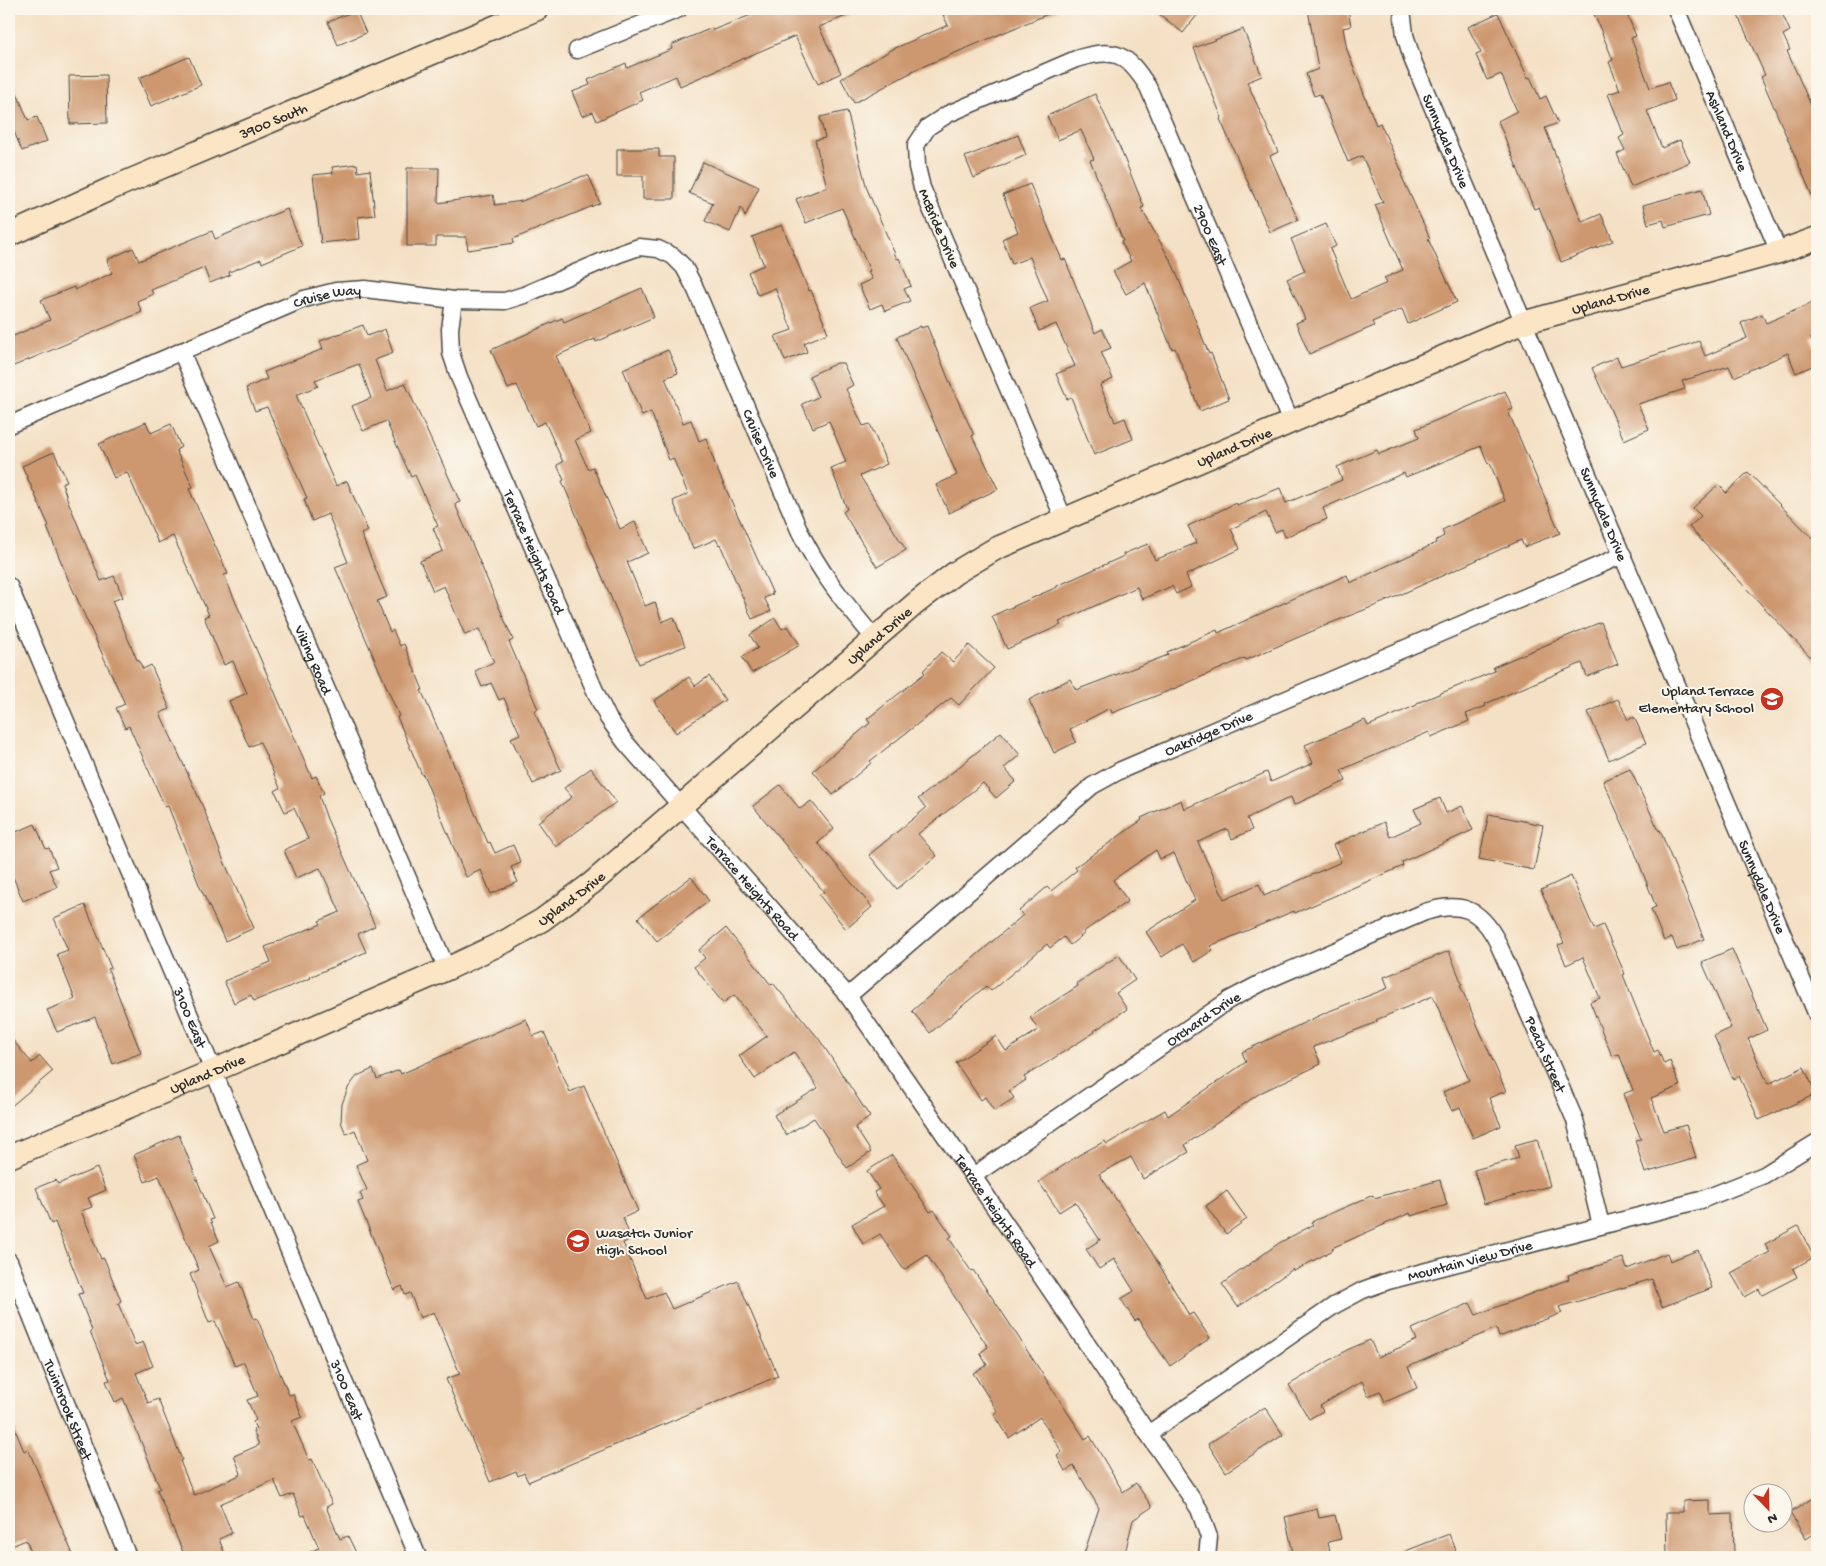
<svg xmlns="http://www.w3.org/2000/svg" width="1826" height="1566" font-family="'Gochi Hand',sans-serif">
<rect width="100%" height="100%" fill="#fbf7ec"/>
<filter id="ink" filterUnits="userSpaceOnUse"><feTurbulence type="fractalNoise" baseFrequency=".02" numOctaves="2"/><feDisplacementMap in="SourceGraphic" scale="10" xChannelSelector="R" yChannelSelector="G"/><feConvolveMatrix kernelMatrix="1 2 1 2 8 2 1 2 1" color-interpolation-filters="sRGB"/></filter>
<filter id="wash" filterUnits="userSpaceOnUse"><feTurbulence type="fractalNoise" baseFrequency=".0096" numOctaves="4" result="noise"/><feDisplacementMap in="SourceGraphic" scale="20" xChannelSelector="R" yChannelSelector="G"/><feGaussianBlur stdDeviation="1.12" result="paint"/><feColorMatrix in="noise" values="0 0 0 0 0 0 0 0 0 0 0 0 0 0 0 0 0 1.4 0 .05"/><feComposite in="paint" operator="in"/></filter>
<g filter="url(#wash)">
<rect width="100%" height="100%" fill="#f4e0c4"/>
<g id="blocks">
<g fill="#cd986f">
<path d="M766,9H863L819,27L841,73L818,84L795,36L680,86L676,76L639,92L643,100L597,121L593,112L582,116L572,92L590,85L588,80L626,63L627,68L672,49L671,45L712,28L713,30Z"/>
<path d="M958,9H1060L912,71V72L854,103L841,79L893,49L948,25L943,15Z"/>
<path d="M1153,9H1202L1183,33Z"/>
<path d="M1308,9H1348L1351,26L1343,28L1347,50L1376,125L1380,123L1403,174L1401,175L1430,238L1428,239L1457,302L1408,324L1402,309L1372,322L1374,326L1309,354L1296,323L1305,319L1287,279L1305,271L1291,239L1326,224L1336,246L1330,249L1351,299L1387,283L1384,278L1403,270L1375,205L1383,202L1362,156L1348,162L1320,94L1314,96L1306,74L1318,69Z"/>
<path d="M1592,9H1625L1636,36L1631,38L1650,88L1668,82L1675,100L1647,111L1662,148L1680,140L1690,162L1631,187L1617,154L1625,150L1619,138L1624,135L1608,94L1620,90L1609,62L1613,60Z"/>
<path d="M1735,9H1780L1790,31L1783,35L1790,50L1787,51L1817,119V207L1761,77L1765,75Z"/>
<path d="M356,10L366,33L338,45L328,22Z"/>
<path d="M1498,13L1528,78L1530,77L1540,99L1546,96L1558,123L1545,128L1582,222L1601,214L1613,241L1561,262L1539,207L1534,209L1498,121L1517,111L1501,74L1487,80L1476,55L1481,53L1468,27Z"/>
<path d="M1243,29L1262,76L1247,82L1278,152L1270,156L1298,220L1270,232L1220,119L1222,118L1194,48Z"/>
<path d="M189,57L201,85L151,106L139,78Z"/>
<path d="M9,74L28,120L37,117L47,141L22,151L13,129L9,131Z"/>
<path d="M106,75L107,123L70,124L69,76Z"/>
<path d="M1095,94L1120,148L1144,207L1141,208L1173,265L1209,354L1211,353L1229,399L1200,411L1175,348L1172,349L1145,283L1126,294L1113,271L1131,261L1121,242L1123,241L1090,160L1094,159L1081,130L1058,140L1047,116Z"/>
<path d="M847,111L867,189L897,259L899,258L911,286L904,289L910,301L885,311L882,304L870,309L859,285L872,279L868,272L870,271L842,208L806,223L796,199L827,187L815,140L825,138L820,117Z"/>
<path d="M1018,135L1026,155L974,178L965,157Z"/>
<path d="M617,149H659V157H674V199H643V176H617Z"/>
<path d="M703,162L759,187L745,217L741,207L730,232L705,221L713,203L689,193Z"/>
<path d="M357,164L358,172L370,170L375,215L358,217L360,239L321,243L313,175L333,173L332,167Z"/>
<path d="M407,168H439L438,203L493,195L495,205L522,201L583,176H589L600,203L513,239L514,243L468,250L466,237H436V246H407Z"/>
<path d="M1030,184L1062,260L1065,259L1095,333L1102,329L1111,348L1101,352L1113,379L1100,385L1115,422L1125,418L1133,439L1094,455L1071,397L1067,399L1056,374L1075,366L1056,324L1039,331L1030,308L1048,301L1030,257L1012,264L1002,239L1018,232L1003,195Z"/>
<path d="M1702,189L1709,215L1665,227L1663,220L1648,224L1643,205Z"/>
<path d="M287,209L302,246L262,263L261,259L229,272L230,275L210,283L204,268L151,290L153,294L137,301L142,312L9,368V338L50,320L41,300L74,287L75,290L112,273L107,260L133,248L139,261L212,231L215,239Z"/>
<path d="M782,225L809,291L811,290L828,333L804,343L807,352L785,361L775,336L792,330L775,288L758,295L748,272L764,265L752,237Z"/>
<path d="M642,288L654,317L596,342L595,339L556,356L591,433L575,440L588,469L593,467L620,529L635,522L648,553L627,562L645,606L655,602L662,622L674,617L685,646L639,664L562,481L564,480L557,465L563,462L545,422L536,426L517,385L508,389L491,350L562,318L564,322Z"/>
<path d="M1817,301V335L1811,338L1817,352V364L1796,373L1788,353L1734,377L1729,366L1682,381L1685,389L1638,404L1649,429L1624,440L1592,368L1617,357L1621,366L1699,341L1705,356L1747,338L1741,323L1762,314L1766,323Z"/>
<path d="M363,325L367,336L385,329L393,353L375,360L387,391L405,383L436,451H437L460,502L455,504L513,640L509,642L538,709L534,711L561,770L533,784L511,738L520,734L504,698L499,700L491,683L482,687L475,671L494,662L479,629L465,635L444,586L433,591L420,561L443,551L433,528L438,526L415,475L411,477L386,421L363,431L352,406L371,398L359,364L315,380L318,386L296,395L336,486L347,481L368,531L361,534L387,597L377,601L390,632L393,630L400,646L404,644L423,690H421L488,843L490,842L495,853L513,845L521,863L511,867L518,882L491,894L481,870L466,877L423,774L422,775L397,717L399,716L335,567L348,562L328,514L312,521L304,499L307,498L267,407L255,411L246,388L267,379L264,372L323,349L320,341Z"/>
<path d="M921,326V328L927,326L952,388L974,435L972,436L998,489L949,513L936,485L957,475L897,338V337Z"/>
<path d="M668,350L678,373L665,378L683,423L691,420L699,441L706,438L716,467L773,594L764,598L771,611L752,619L720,544L719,545L716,539L693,549L673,501L688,494L673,458L669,460L651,412L642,416L623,369Z"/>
<path d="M837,363H843L853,385L846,389L863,426L870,424L887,464L860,476L906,550L877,567L843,512L847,509L831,468L846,462L829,421L813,428L802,404L818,397L809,376Z"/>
<path d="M1505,391L1513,409L1508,411L1560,533L1524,547L1521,540L1382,603L1331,623L1246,660L1245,658L1171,690L1112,713L1110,708L1070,729L1076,742L1054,753L1029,700L1070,679L1076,690L1168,655L1167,652L1217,630L1218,633L1299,596L1347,575L1350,583L1436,543L1435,541L1444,536L1442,530L1505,501L1490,463L1488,464L1481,446L1406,477L1404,473L1323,508L1327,519L1285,537L1282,529L1275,532L1266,512L1231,529L1240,549L1186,575L1191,587L1176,594L1172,586L1142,599L1137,587L1059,622L1061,625L1007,649L992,616L1057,587V586L1124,556L1123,554L1148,544L1155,560L1196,543L1188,526L1236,503L1237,505L1280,488L1286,503L1342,480L1337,467L1377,450L1379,454L1419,438L1416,429Z"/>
<path d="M146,422L151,433L171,424L181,447L176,450L193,487L189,489L228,574L224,575L312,778L316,776L324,793L319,796L327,819L375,926L358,934L366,952L310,977L311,978L254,1001L251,995L234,1003L224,981L271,962L265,947L321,924L319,921L340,912L320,868L296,878L284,850L308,839L294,808L285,812L275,791L280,788L260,742L249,747L229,701L247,693L233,661L224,665L204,617L209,615L173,536L158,543L127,472L114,478L99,444Z"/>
<path d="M54,452L67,481L62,483L68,501L101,581L114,576L123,597L112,601L137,660L138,659L143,669L151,665L170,709L160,713L203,807L223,859L254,928L225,941L200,887L168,806L165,807L129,726L125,728L116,708L125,704L68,579L47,527L49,526L22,466Z"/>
<path d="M1748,472L1817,543V664L1689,527L1701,516L1693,508L1719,484L1726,493Z"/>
<path d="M775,618L782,629L788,626L800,645L752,673L742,657L758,648L750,635Z"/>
<path d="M1601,622L1618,664L1587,677L1582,663L1485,704L1486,706L1466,714L1469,721L1431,737L1429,732L1341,770L1346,781L1294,805L1291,797L1247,818L1252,830L1232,839L1227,829L1198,842L1224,899L1259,884L1264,896L1341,862L1333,845L1384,822L1390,837L1421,823L1414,809L1440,798L1446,813L1462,806L1473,830L1402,862L1403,866L1295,913L1294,911L1210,946L1213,950L1194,962L1182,944L1162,957L1146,932L1195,900L1174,853L1160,859L1156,850L1113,880L1128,901L1083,932L1085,933L1070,945L1064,937L1050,948L1047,944L991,991L986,986L930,1033L912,1011L1023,915L1019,911L1047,887L1051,891L1077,870L1075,867L1142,820L1141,818L1181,800L1184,809L1267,772L1271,782L1313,763L1305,745L1365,720L1368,726L1417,705V703L1495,671L1493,667Z"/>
<path d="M969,645L994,668L959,705L951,698L870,761L871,763L833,795L813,771L870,723L867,719L925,673L923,671L941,652L953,662Z"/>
<path d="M709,676L725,700L676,733L654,701L689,677L695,686Z"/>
<path d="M1618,699L1628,720L1634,717L1646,743L1609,760L1588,712Z"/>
<path d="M1001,732L1020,755L1004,768L1016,781L996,798L983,783L918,834L937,856L897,889L869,855L926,808L918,799L954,771Z"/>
<path d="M591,768L616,802L556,847L538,822L572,797L564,788Z"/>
<path d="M1630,769L1659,831L1660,830L1704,939L1677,950L1672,937L1664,941L1651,909L1656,907L1631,842L1603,781Z"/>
<path d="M780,785L800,809L811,801L834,829L818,843L872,907L846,929L819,895L824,892L753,806Z"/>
<path d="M1489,814L1543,825L1534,870L1479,859Z"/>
<path d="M35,824L46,849L49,848L57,867L49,870L57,887L23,901L9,867V835Z"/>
<path d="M1571,876L1594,929L1603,925L1625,974L1623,975L1654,1052L1658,1050L1664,1064L1670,1061L1680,1086L1651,1098L1664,1131L1686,1125L1696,1158L1645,1173L1635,1140L1641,1139L1623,1094L1633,1090L1619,1054L1612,1056L1590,1002L1600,998L1583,957L1566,965L1558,945L1564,943L1541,890Z"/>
<path d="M691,877L709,901L657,941L638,918Z"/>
<path d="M85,905L111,968L108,969L141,1053L113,1064L95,1017L57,1032L47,1010L75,999L57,954L68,950L54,918Z"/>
<path d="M726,928L771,985L773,983L819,1039L870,1117L855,1127L871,1152L847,1168L814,1118L786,1135L774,1115L818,1088L794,1052L755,1079L739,1056L767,1036L734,995L723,1003L694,967L705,958L699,950Z"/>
<path d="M1732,949L1767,1030L1748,1039L1768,1084L1804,1067L1816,1094L1759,1120L1739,1076L1733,1079L1714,1036L1731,1028L1702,962Z"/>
<path d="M1449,951L1462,984L1460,985L1506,1091L1489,1098L1501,1126L1473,1138L1460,1107L1452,1111L1443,1092L1469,1080L1433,996L1376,1020L1377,1022L1313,1047L1321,1064L1260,1093L1185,1145L1189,1152L1143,1179L1131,1157L1099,1174L1151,1251L1189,1315L1193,1313L1210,1338L1170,1366L1138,1319L1135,1321L1121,1299L1134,1291L1114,1259L1099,1269L1086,1249L1100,1240L1075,1202L1059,1212L1039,1182L1079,1155L1105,1141L1107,1144L1165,1110L1168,1116L1246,1062L1242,1052L1327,1012L1388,988L1384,977Z"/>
<path d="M1119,955L1135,980L1116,993L1127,1009L1094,1031L1095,1032L1024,1077L1026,1080L1009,1091L1014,1098L994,1111L985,1097L981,1100L956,1063L996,1036L1006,1051L1038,1030L1030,1017L1078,986L1077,983Z"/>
<path d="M526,1019L533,1036L544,1032L570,1092L584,1086L638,1211L623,1218L631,1239L623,1243L647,1299L664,1292L672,1309L738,1281L778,1376L528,1482L524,1473L518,1476L516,1471L490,1482L446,1379L460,1374L434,1312L420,1318L410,1293L405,1295L402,1286L394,1290L358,1202L363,1200L360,1193L367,1190L356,1165L367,1160L355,1130L346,1134L341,1122L342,1104L348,1088L357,1076L373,1069L377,1079L399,1070L401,1074Z"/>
<path d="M9,1036L32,1063L40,1056L53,1071L9,1108Z"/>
<path d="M179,1135L213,1219L210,1220L219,1241L209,1246L227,1287L239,1282L254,1319L257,1318L289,1395L293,1394L302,1417L292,1421L309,1460L312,1459L332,1504L326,1507L340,1539L348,1536L358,1557H298L319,1548L305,1515L302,1516L293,1494L282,1498L274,1480L220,1504L232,1533L219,1539L226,1557H185L157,1490L160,1488L123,1398L115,1402L106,1381L110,1380L90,1331L92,1330L78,1294L83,1293L55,1222L51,1224L36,1188L56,1180L58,1184L97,1168L106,1190L88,1198L92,1207L81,1211L101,1259L104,1258L121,1301L118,1303L135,1345L143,1342L153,1366L136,1373L148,1403L158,1399L182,1460L180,1461L194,1495L240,1475L241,1473L234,1456L259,1445L253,1430L256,1429L253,1422L256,1420L247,1400L258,1396L244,1362L235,1366L215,1321L209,1323L190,1274L199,1270L159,1176L145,1182L134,1155Z"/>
<path d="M1537,1139L1550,1186L1484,1204L1474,1170L1519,1158L1515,1145Z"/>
<path d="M892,1155L930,1212L934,1210L952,1236L949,1238L971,1271L973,1270L1000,1309L1085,1439L1090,1436L1123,1492L1136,1483L1152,1507L1133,1520L1124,1557H1083L1099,1508L1074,1466L1065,1471L1057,1456L1062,1452L1040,1417L1009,1438L994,1414L998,1412L973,1373L987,1365L980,1353L988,1347L927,1255L904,1270L880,1234L863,1244L852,1224L884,1206L874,1192L879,1189L867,1171Z"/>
<path d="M1440,1180L1447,1205L1411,1216L1410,1213L1332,1248L1333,1250L1294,1271L1293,1269L1238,1307L1222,1284L1279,1243L1313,1225L1311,1222L1373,1195L1374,1198Z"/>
<path d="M1227,1191L1247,1219L1226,1234L1206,1206Z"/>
<path d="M1798,1226L1814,1257L1793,1269L1797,1277L1762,1295L1759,1289L1745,1297L1731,1273L1770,1252L1765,1244Z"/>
<path d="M1698,1250L1712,1288L1662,1307L1652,1279L1559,1307L1562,1313L1499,1337L1496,1328L1408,1367L1417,1388L1385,1402L1380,1391L1368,1396L1362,1381L1320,1406L1323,1411L1309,1419L1289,1385L1347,1350L1370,1340L1378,1357L1417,1340L1412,1329L1470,1303L1476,1315L1569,1279L1568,1275L1623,1258L1627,1269L1667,1253L1670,1261Z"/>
<path d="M1265,1407L1283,1435L1226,1472L1208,1444Z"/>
<path d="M9,1415L24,1451L28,1449L74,1557H33L26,1540L9,1547Z"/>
<path d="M1817,1495V1532L1806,1539L1790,1513Z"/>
<path d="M1710,1500V1515L1733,1514L1734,1555L1667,1557L1666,1512H1683V1501Z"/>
<path d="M1317,1509L1319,1518L1335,1515L1341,1539L1328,1542L1331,1557H1294L1285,1517Z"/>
<path d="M1449,1534L1458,1557H1393V1556Z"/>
</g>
</g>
</g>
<g filter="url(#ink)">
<use href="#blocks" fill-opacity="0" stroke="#494642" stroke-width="1"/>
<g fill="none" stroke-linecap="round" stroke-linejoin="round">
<g stroke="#494642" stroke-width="19">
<g id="street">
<path id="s1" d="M1402,9L1405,35L1413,61C1546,379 1683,697 1817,1015"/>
<path id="s2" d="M1676,9L1779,252"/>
<path d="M577,50L679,9"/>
<path id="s3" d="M454,300L450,329L451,353L459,377L596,693L608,718L625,742L848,996L973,1176L1199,1509L1209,1537L1207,1557"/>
<path id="s4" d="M181,351L447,969"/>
<path id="s5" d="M9,425L304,299L336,291L365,289L454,300L505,301L524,295L619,254L639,247L658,249L673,256L684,267L696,290L800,532C820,573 845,603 874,638"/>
<path id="s6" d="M1064,519L922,188L917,167L916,145L928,127L948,114L1076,59C1115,47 1127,53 1148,87L1291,422"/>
<path id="s7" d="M9,586L418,1557"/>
<path id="s8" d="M848,996L1092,786L1121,770L1623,555"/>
<path id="s9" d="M973,1176L1229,1000L1263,982L1425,912C1460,901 1480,908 1497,941L1575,1120L1601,1225"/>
<path id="s10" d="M9,1261L128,1557"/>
<path id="s11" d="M1148,1434L1335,1305L1363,1290L1388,1281L1701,1200L1764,1175L1817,1142"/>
</g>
</g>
<g stroke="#494642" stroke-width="25">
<g id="secondary">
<path id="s12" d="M9,235L110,189L537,9"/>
<path id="s13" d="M9,1157L213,1071L447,969L506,941L542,920L592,883L916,603L955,573L995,549L1522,323L1779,252L1817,238"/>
</g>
</g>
<use href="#street" stroke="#fff" stroke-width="16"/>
<use href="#secondary" stroke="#fce5c4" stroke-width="22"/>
</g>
</g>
<defs>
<g id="school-disc" transform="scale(1.25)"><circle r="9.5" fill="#c8321e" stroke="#fbf7ec"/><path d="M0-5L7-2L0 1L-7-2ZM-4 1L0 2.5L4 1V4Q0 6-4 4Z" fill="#fff"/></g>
</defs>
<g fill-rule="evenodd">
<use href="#school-disc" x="1772" y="699"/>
<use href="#school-disc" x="578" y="1241"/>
</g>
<g text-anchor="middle" stroke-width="4" stroke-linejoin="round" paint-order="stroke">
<g font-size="15" fill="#2b2b2b" stroke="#fbf7ec">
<text dy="5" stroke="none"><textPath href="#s12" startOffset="288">3900 South</textPath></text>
<text dy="5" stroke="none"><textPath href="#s2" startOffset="132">Ashland Drive</textPath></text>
<text dy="5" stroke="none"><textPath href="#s1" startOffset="140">Sunnydale Drive</textPath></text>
<text transform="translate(940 228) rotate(67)" y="5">McBride Drive</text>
<text dy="5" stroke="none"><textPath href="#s6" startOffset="836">2900 East</textPath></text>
<text dy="5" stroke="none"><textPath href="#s5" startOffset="344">Cruise Way</textPath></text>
<text dy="5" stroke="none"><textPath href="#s13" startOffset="1835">Upland Drive</textPath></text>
<text dy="5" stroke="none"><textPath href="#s5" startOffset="912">Cruise Drive</textPath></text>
<text dy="5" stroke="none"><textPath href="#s13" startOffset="1430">Upland Drive</textPath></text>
<text dy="5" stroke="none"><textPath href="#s1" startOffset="545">Sunnydale Drive</textPath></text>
<text dy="5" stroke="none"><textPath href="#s3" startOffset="269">Terrace Heights Road</textPath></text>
<text dy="5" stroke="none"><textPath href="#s13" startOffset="1025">Upland Drive</textPath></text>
<text dy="5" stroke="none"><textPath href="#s4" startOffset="336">Viking Road</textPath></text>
<text dy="5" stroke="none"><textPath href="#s8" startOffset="450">Oakridge Drive</textPath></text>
<text dy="5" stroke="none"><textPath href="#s1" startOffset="950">Sunnydale Drive</textPath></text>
<text dy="5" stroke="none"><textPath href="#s3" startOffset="674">Terrace Heights Road</textPath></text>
<text dy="5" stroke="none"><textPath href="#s13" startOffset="620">Upland Drive</textPath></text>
<text dy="5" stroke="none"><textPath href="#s7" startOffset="468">3100 East</textPath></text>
<text dy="5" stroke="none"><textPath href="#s9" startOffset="279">Orchard Drive</textPath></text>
<text dy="5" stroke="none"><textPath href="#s9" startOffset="736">Peach Street</textPath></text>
<text dy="5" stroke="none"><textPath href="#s13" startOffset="215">Upland Drive</textPath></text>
<text dy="5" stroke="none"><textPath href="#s3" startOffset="1079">Terrace Heights Road</textPath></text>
<text dy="5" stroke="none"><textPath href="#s11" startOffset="370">Mountain View Drive</textPath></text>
<text dy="5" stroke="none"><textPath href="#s7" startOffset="872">3100 East</textPath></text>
<text dy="5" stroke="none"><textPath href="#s10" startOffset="160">Twinbrook Street</textPath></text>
</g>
<g font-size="15" fill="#2b2b2b" stroke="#fbf7ec" text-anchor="end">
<text x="1754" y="695">Upland Terrace<tspan x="1754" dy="17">Elementary School</tspan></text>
<text x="596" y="1237" text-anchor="start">Wasatch Junior<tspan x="596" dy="17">High School</tspan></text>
</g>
</g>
<rect width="1826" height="1566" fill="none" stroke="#fbf7ec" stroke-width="30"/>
<g transform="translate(1768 1508) rotate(157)"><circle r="24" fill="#fbf7ec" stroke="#a8a59f"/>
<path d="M0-4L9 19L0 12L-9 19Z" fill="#c8321e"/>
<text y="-8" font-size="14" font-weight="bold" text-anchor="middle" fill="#2b2b2b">N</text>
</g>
</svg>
